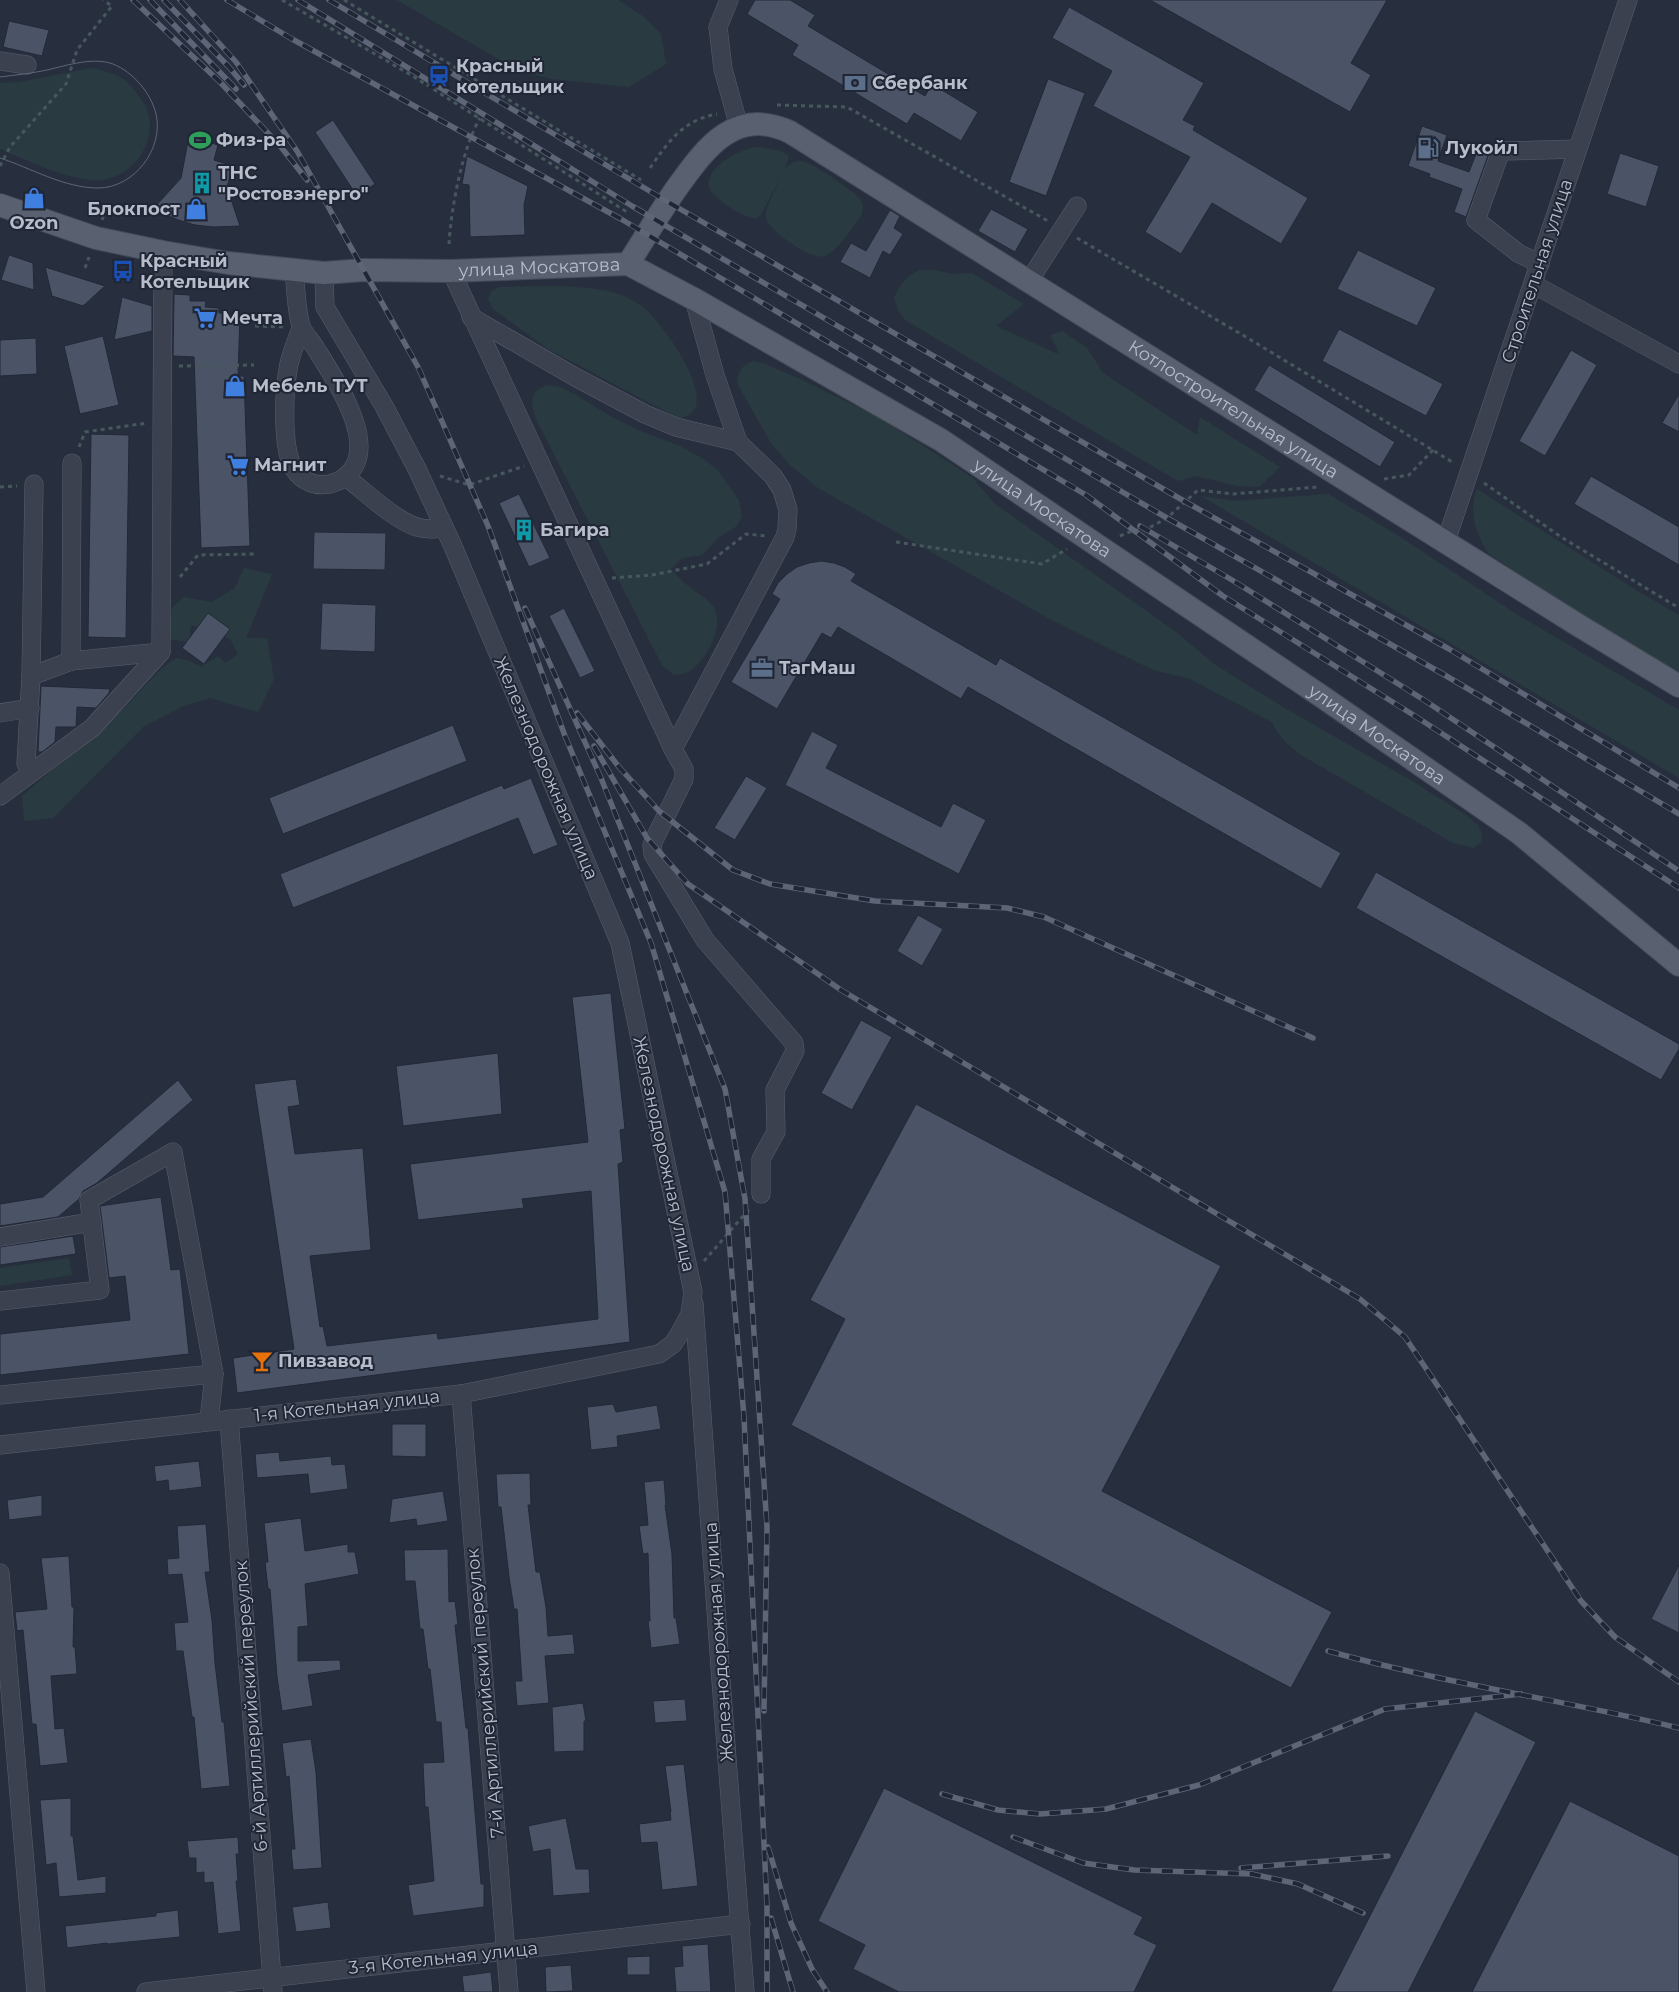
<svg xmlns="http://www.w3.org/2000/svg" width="1679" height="1992" font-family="Montserrat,sans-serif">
<rect width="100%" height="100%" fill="#272f3f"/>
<g fill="#293b40">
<path d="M397,0H618L643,16L661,34L666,64L629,87L552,79L519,71Z"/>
<path d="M92,68C104,71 117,73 127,82C134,89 143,100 147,110C159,142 132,179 98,180C70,181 26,160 0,149V83L19,82Z"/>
<path d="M757,147L781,151L789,156L785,169C789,165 792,162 798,161C812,160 843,186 855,194C862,201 865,206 861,216C853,226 837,252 825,256C812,261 769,231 766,218C764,208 777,188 780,178L762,213C760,216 759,217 756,218C746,220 710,197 709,186C706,166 741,149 757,147Z"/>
<path d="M919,270H935L953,274L972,273L1024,304L996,326L1060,355L1050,335L1062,331L1087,348L1103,373L1197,435L1200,417L1280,467L1259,487L1237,486L1196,476L1178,481L905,320L898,310L894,298C900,284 906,277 919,270Z"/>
<path d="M559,286C586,288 617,288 640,305C660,318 730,413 678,418L548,349L492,308L488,299L491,292L499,287Z"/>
<path d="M753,361L763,363L802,380L876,416L972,477L995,504L1176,632L1214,664L1288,710L1412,781L1466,815L1478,825L1482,834L1481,842L1474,848L1453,843L1301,755C1288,745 1279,737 1272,722L1188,678L1160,672L1145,666L1050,619L818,488L788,463L771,443L737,383C738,371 742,365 753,361Z"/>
<path d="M548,385L560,387L573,393L610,416L643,432L680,446L703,459L718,470L739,501L742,516L737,526L718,538L702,555L682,558L671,569C676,574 681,581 687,585C695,592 705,597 711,604C724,618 714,642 705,655C696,667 690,674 674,675L662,665L536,419C531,403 528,391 548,385Z"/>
<path d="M1477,489L1631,587L1679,615V675L1616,638L1489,554C1476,534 1468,513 1477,489Z"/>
<path d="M1328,494L1399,536L1513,612L1679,710V778L1201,496L1234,501Z"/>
<path d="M244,568L272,574L246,638H267L274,679L258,712L210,698L183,706L143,727L53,818L24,821L22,796L124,708L162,668L176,658L190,661L201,667L218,656L225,663L238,654L230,639L214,631L191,625L189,642L168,639L172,608L184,597L212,602L235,588Z"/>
<path d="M69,1258L72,1275L0,1286V1268Z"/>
</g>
<g fill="#4b5366" stroke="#222837">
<path d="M755,0H790L815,15L808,26L925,96L932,84L978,112L961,141L914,113L907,124L792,55L798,45L747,14Z"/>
<path d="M1150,0H1387L1351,63L1371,75L1350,112Z"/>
<path d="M1069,7L1204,83L1183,120L1195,126L1193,130L1308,198L1281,244L1212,203L1181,254L1145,232L1190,157L1093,106L1112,71L1052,38Z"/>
<path d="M9,21L49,30L42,56L3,47Z"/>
<path d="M1048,79L1085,93L1046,196L1009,182Z"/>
<path d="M333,120L375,184L357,196L315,132Z"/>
<path d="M1422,126L1447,135L1438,161L1469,172L1478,149L1489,153L1466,217L1454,212L1462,189L1429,177L1430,174L1408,166Z"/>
<path d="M189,136L218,145L214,160L233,166L227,187L240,226L213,227L195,225L178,220L153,209L181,178Z"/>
<path d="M1620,153L1659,166L1646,207L1607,194Z"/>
<path d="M467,156L528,186L524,205L525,235L470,237L469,185L462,184Z"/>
<path d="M991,209L1028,229L1015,252L978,231Z"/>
<path d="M890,210L900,216L894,228L903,234L890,255L883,251L870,278L840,262L851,243L866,251Z"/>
<path d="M1358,250L1436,288L1417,326L1337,289Z"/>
<path d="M9,255L33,263L34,290L1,280Z"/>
<path d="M45,267L105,286L83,306L52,296Z"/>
<path d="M174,294L190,295V301H206L205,307L219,308V313L240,314L238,376H244L250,546L201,548L194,357L173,356Z"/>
<path d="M122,297L152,306V331L114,340Z"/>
<path d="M1339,329L1443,384L1426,416L1322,361Z"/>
<path d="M103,336L119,405L80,414L64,346Z"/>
<path d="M36,338L37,374L0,376V340Z"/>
<path d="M1571,350L1597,365L1545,456L1519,441Z"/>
<path d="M1269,365L1395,442L1380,467L1254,390Z"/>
<path d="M1679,394V432L1662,423Z"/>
<path d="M91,434L129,435L126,638L88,637Z"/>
<path d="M1591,476L1679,527V565L1574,504Z"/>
<path d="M519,494L550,558L529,567L499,503Z"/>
<path d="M314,532L386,533L385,570L313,569Z"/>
<path d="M821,561L834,563L845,567L856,574L851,581L996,665L1000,658L1341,853L1321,889L968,687L961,699L838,627L831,638L822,633L777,709L731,682L780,599L772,594L778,583L787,574L797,567L809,563Z"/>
<path d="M322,603L376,605L375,652L320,650Z"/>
<path d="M564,608L595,671L580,678L549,616Z"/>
<path d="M208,613L230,629L204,664L182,648Z"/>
<path d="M41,686L110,689L109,693L96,708L77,707L76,727H56L55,742L42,752H38Z"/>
<path d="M453,725L467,761L283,834L269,798Z"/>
<path d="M812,731L838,745L826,768L941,827L953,803L986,820L959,874L785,785Z"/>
<path d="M746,776L767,788L735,840L714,828Z"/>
<path d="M531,778L558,845L533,855L518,818L293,908L280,874L502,785L504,789Z"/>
<path d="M1376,872L1679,1044V1049L1661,1080L1356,908Z"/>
<path d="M918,915L943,929L922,966L897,951Z"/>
<path d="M611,993L625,1129L620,1130L623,1162L618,1164L630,1342L237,1393L233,1358L294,1349L254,1084L296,1079L300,1105L288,1107L295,1154L363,1148L371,1250L310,1256L320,1327L323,1326L327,1346L437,1333L438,1339L598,1319L591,1191L522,1199L524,1208L418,1220L410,1164L588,1142L572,997Z"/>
<path d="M861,1020L892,1037L852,1110L821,1093Z"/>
<path d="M498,1053L502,1114L403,1126L396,1066Z"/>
<path d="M178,1080L193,1100L97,1183L83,1191L79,1199L58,1217L0,1226V1204L43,1197Z"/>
<path d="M916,1104L1221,1266L1102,1491L1332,1612L1291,1688L791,1425L845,1319L810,1300Z"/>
<path d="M161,1197L171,1270L180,1269L189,1354L0,1375V1334L130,1320L125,1276L109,1278L100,1206Z"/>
<path d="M73,1236L76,1254L0,1265V1247Z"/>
<path d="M613,1404L616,1412L657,1405L661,1429L617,1436L618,1447L591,1450L587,1407Z"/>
<path d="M392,1424H426V1457L392,1456Z"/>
<path d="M279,1452L280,1461L331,1456L332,1465L345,1464L348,1489L310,1494L308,1474L257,1478L255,1454Z"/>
<path d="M199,1461L202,1487L169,1491L168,1480L156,1482L154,1466Z"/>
<path d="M530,1473L531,1505H528L536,1572H540L546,1607L548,1636L573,1634L575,1654L545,1656L549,1703L517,1706L515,1681H522L517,1609H514L509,1577L501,1507H498L496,1474Z"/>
<path d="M664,1480L666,1505H665L672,1554L674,1618H676L680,1644L651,1648L648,1621H650L648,1553L643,1554L639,1526L648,1525L644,1482Z"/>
<path d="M443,1491L448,1521L417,1526L416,1519L389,1523L392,1499Z"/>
<path d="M42,1495V1516L9,1520L7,1500Z"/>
<path d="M301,1518L305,1551L348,1544V1552H355L359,1574L305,1584L308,1626L298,1627V1661L340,1660L341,1670L308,1675L313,1706L282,1711L277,1677L270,1589H268L265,1562H268L264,1523Z"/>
<path d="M206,1524L210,1572H205L212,1620L215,1663L222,1722H224L230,1786L201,1789L194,1717H192L183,1651H176L174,1623L188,1622L182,1574L168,1575L167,1559L179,1558L177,1526Z"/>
<path d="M448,1549L449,1602L455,1601L458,1625H455L466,1728H468L481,1884H484V1907L413,1916L408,1885L434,1881L428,1807H425L423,1763L444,1762L441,1722H436L430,1669H428L423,1629H420L415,1581H405L404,1550Z"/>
<path d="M69,1556L72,1607H74L73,1647H75L77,1674L51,1676L55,1729L64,1728L68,1763L40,1766L36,1724H32L23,1630L17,1631L15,1612L47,1609L41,1558Z"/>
<path d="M1679,1565V1633L1651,1619Z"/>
<path d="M685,1699L687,1721L655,1723L653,1701Z"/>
<path d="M583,1703L586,1721H584V1751L554,1752L552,1707Z"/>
<path d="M1475,1711L1536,1742L1408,1992H1331Z"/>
<path d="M311,1739L316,1772L322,1868L293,1870L291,1849H295L289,1776L286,1777L282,1743Z"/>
<path d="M684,1764L698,1886L662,1890L657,1842L641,1843L639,1824L671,1820L670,1812H671L665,1766Z"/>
<path d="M884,1788L1143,1917L1134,1934L1157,1945L1134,1992H899L853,1969L865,1945L818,1921Z"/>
<path d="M71,1798V1836H73L78,1880L106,1876V1893L59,1897L56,1863L46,1865L40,1800Z"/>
<path d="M1570,1801L1679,1856V1992H1472Z"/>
<path d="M566,1818L576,1869H589L590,1893L553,1896L550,1849L533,1852L528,1826Z"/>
<path d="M238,1837L239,1854H236L238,1881H236L241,1931L218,1934L213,1882L204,1883V1872L196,1873V1858H189L187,1841Z"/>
<path d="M328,1902L331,1928L296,1932L292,1907Z"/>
<path d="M178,1910L180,1937L108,1944L107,1943L67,1948L65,1926L156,1916V1913Z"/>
<path d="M708,1944L711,1992H676L674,1967L683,1966L682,1946Z"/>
<path d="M650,1956V1975H627V1957Z"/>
<path d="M571,1965L573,1991L546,1992L545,1967Z"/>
<path d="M491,1972L493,1992H464L462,1976Z"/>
</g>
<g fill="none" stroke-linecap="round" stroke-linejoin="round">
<g stroke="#595f6d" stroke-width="19">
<g id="minor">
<path d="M729,0L718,27L723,69L739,127"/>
<path d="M0,61L27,65"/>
<path d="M1540,264L1518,253L1476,220L1500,153L1505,151L1577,149"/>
<path d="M294,270C296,288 296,309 301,326C304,334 312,342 316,349C333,376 365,424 358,456C352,486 311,496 294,469C281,448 284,388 289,364C292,351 297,340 301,328"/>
<path d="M451,271L673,749"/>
<path d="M1029,281L1077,206"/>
<path d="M1533,284L1679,364"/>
<path d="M694,299L715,375L738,442L773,476L782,490L788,510L787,529L785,537L673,749L684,769V779L656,836L652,845L653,854L705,940L794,1043L795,1051L775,1090L776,1132L761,1159V1194"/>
<path d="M471,317L577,378L645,414L676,427L738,442"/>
<path d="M72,463L71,661L161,652"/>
<path d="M346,477C364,491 396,521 417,527C426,530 435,529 444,528"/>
<path d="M34,484L31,676L71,661"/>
<path d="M1446,541L1628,0"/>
<path d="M0,713L30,708"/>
<path d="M26,764L31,676"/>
<path d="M0,796L92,728L161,652L163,252"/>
<path d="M0,1237L92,1222"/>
<path d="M0,1301L100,1290L89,1200L173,1152L214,1374L209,1421"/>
<path d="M694,1304L722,1694L745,1992"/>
<path d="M461,1394L509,1992"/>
<path d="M0,1395L214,1374"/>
<path d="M229,1419L273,1992"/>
<path d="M0,1445L461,1394L659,1354L673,1344L681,1331L690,1314L693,1292L620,943L452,544L417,469L384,406L325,307L324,273"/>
<path d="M0,1573L36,1992"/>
<path d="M146,1992L741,1924"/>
</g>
</g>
<g stroke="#444a59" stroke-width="24">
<g id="major">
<path id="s1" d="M0,205L96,238L163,252L228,263L324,273L364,270L451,271L628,264L694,299L941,440L1324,698L1519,833L1679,965"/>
<path id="s2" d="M628,264C644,239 659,214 676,189C705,149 734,106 790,132L1578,625L1679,686"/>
</g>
</g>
<g stroke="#47585d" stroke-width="3" stroke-dasharray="4 4" stroke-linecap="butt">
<path d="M282,0L411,75L627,212"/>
<path d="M344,0L641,180"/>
<path d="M777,105L847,107L1048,221"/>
<path d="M0,166L10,147L66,84L77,50L112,6L103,0"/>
<path d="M650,168C668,142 683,120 717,114"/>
<path d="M102,220L106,209"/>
<path d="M1077,238L1246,337L1454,463"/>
<path d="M449,244C451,209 462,149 480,118"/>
<path d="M85,268L89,257"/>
<path d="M255,326L284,327"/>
<path d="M179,366L254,365"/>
<path d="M79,447L85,432L147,423"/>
<path d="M440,476L469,485L524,466"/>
<path d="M1384,479L1409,475L1433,450"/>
<path d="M1484,483L1561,537L1679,608"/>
<path d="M0,487L17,486"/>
<path d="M1120,536L1134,530H1145L1167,518L1198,490L1233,494L1318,487"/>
<path d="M896,542L1042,564L1067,549"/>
<path d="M180,577L198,555L256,554"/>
<path d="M612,578L652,575L707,564L746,534L767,536"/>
<path d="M704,1261L751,1207"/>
</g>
<use href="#minor" stroke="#3b414f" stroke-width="18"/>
<use href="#major" stroke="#59606f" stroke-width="22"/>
<path stroke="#5d6576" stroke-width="1" d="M0,77C14,75 28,74 42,71C63,67 91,56 113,64C133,72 151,93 156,114C164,149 134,188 98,188C64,188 31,168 0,158"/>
<g stroke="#5d6576" stroke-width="5.5">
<g id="rail">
<path d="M133,0L220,82L281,147L307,180"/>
<path d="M150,0L236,89"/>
<path d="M164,0L229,67L244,85"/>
<path d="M180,0L236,62L297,151L418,367L488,526L565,736L651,943L725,1192L744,1417L767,1907V1992"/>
<path d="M227,0L292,39L621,219L1086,495L1223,596L1415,716L1679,888"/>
<path d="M298,0L632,206L1167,518L1443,674L1679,814"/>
<path d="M329,0L668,202L1184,501L1449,649L1679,788"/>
<path d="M1140,526L1232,580L1424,700L1679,871"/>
<path d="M525,608L601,778L725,1089L745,1199L767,1527L764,1711"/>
<path d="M577,713L619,767L659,811L733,870L770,884L875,901L1007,908L1044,917L1313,1038"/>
<path d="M594,746L647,838L688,884L841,990L1360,1299L1405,1337L1581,1601L1615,1637L1679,1682"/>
<path d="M1328,1651C1443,1683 1562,1700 1679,1728"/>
<path d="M942,1794L998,1810L1040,1814L1106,1809L1199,1785L1385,1709L1521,1694"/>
<path d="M1013,1837L1083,1863L1134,1870L1252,1874L1298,1884L1363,1913"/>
<path d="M768,1847L791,1923L812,1969L827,1992"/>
<path d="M1241,1868L1388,1856"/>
<path d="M771,1918L793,1992"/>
</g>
</g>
<use href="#rail" stroke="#202635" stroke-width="4" stroke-dasharray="11" stroke-linecap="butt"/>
</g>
<defs>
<g id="station-bare" transform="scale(1.725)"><path d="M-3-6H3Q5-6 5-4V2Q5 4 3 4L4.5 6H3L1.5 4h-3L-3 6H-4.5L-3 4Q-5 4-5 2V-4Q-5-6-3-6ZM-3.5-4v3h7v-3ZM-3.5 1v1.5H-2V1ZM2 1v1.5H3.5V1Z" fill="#1a4fb4" stroke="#202635" stroke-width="2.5" paint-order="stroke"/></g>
<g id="bank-bare" transform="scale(1.725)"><path d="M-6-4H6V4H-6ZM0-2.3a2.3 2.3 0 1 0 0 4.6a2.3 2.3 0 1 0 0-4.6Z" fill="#5c6f8a" stroke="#202635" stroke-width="2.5" paint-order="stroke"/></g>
<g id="stadium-bare" transform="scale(1.725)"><path d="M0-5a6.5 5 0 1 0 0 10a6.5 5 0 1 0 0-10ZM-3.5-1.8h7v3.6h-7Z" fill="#2e9e5b" stroke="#202635" stroke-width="2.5" paint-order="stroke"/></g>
<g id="fuel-bare" transform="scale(1.725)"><path d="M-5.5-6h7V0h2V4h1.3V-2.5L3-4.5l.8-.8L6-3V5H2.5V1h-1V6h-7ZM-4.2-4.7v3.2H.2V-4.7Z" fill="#5c6f8a" stroke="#202635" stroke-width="2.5" paint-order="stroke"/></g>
<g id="building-bare" transform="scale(1.725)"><path d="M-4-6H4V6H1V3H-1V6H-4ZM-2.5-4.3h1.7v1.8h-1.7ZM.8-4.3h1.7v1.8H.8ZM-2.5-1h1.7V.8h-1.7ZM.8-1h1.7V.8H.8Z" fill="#0f9aa8" stroke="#202635" stroke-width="2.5" paint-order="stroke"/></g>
<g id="shop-bare" transform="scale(1.725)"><path d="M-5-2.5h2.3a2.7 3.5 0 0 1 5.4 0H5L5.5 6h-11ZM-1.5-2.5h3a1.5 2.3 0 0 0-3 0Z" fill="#3f7fe0" stroke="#202635" stroke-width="2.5" paint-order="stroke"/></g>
<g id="bus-bare" transform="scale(1.725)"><path d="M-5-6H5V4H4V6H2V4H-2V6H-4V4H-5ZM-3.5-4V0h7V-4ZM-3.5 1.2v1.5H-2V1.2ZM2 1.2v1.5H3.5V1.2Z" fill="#1a4fb4" stroke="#202635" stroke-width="2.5" paint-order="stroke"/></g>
<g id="supermarket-bare" transform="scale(1.725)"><path d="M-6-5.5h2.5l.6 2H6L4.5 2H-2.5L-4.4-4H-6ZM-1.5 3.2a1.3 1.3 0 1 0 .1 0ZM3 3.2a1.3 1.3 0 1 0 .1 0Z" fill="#3f7fe0" stroke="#202635" stroke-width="2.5" paint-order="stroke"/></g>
<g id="office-bare" transform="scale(1.725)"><path d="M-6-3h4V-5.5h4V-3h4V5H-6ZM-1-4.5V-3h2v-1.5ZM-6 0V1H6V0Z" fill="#5c6f8a" stroke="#202635" stroke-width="2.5" paint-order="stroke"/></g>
<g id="bar-bare" transform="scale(1.725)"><path d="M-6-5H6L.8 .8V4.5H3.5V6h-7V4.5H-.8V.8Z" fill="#e8710a" stroke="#202635" stroke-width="2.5" paint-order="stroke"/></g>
</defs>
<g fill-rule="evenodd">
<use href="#station-bare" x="439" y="76"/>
<use href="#bank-bare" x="855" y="83"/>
<use href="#stadium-bare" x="200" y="140"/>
<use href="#fuel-bare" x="1428" y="148"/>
<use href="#building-bare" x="202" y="183"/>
<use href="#shop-bare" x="34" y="198"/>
<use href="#shop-bare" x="196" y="209"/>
<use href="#bus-bare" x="123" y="271"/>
<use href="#supermarket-bare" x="205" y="318"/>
<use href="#shop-bare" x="235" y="386"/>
<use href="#supermarket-bare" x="238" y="465"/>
<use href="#building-bare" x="524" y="530"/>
<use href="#office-bare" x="762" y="668"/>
<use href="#bar-bare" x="262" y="1361"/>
</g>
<g text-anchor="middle" stroke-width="4" stroke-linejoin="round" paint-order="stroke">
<g font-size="18" font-weight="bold" fill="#b7bdca" stroke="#202635" text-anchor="start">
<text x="456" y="72">Красный<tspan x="456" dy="21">котельщик</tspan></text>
<text x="872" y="89">Сбербанк</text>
<text x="216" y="146">Физ-ра</text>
<text x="1445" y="154">Лукойл</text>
<text x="218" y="179">ТНС<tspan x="218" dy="21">"Ростовэнерго"</tspan></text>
<text x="180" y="215" text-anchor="end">Блокпост</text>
<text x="34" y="229" text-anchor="middle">Ozon</text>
<text x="140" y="267">Красный<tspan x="140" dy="21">Котельщик</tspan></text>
<text x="222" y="324">Мечта</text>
<text x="252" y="392">Мебель ТУТ</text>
<text x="254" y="471">Магнит</text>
<text x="540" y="536">Багира</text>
<text x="779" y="674">ТагМаш</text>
<text x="278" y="1367">Пивзавод</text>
</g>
<g font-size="18" fill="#b7bdca" stroke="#202635">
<text dy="6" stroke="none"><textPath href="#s1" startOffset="548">улица Москатова</textPath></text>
<text transform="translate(1537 271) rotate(-72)" y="6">Строительная улица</text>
<text dy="6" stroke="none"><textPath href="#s2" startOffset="754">Котлостроительная улица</textPath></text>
<text dy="6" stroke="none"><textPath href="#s1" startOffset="1118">улица Москатова</textPath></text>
<text dy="6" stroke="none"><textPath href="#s1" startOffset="1522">улица Москатова</textPath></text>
<text transform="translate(546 768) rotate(67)" y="6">Железнодорожная улица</text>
<text transform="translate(664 1154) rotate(78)" y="6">Железнодорожная улица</text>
<text transform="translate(347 1406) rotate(-6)" y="6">1-я Котельная улица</text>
<text transform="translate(719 1642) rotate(-94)" y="6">Железнодорожная улица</text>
<text transform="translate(485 1693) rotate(-95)" y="6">7-й Артиллерийский переулок</text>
<text transform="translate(251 1706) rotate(-94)" y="6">6-й Артиллерийский переулок</text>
<text transform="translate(443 1958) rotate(-6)" y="6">3-я Котельная улица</text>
</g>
</g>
</svg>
